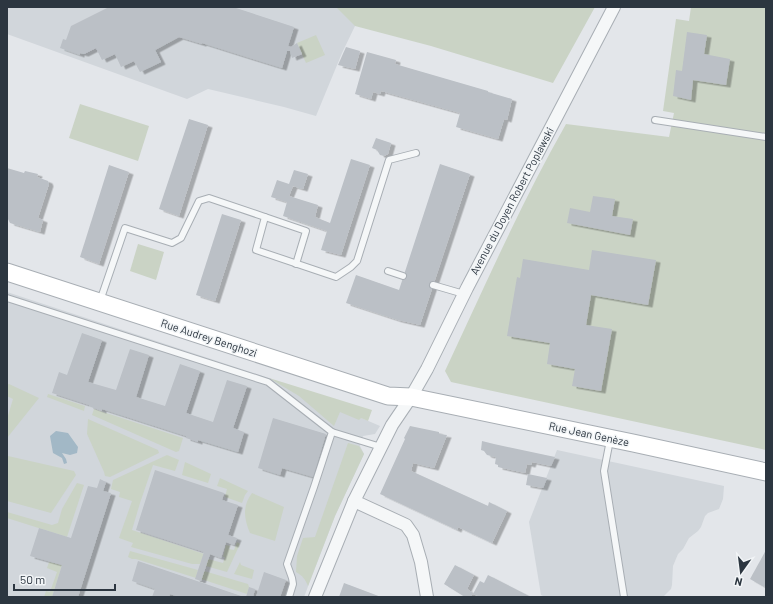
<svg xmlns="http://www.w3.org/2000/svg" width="773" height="604" font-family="Barlow,sans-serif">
<defs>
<filter id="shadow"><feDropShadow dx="4.5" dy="2.5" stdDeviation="0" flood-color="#0004"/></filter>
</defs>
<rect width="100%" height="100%" fill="#e3e6ea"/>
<g fill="#d1d6db">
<path d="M7,7H358L355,26L342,53L316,116L284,107L208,89L187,99L7,34Z"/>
<path d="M7,292L269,378L380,426L375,434L363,436L360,446L364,454L335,516L304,597H7Z"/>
<path d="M557,450L724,486L723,499L719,509L708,513L705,516L701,527L698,531L689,538L683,549L678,554L673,566L672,585L671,589L663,597H545L541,595L529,522Z"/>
</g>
<g fill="#cad3c5">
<path d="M336,7H595L553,83L431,46L355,26Z"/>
<path d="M691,7H766V450L451,382L445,371C484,288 521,203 566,124L669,137L674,113L663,111L676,19L689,21Z"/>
<path d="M316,35L325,55L306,63L297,43Z"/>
<path d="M80,104L149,126L138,161L69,138Z"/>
<path d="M138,244L164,252L156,280L130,271Z"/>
<path d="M269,378L372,410L368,421L361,418L359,420L340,412L334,426L299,396Z"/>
<path d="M9,384L39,398L7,438V419L13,399L7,396V385Z"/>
<path d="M48,394L85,406L84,411L47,397Z"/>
<path d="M94,409L183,438L179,451L176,452L92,415Z"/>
<path d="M88,419L158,450L159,453L110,477L105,476L104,472L87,434Z"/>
<path d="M348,443L359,446L364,454L335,516L308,586C305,579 303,576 296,572L297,556L303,538L315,537Z"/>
<path d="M167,455L179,460L175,471L153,465L140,503L132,530L204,554L200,564H192L131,547L133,543L119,538L132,501L119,497L120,492L111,489L113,480Z"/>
<path d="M8,456L74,471L76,475L51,513L7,501Z"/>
<path d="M185,462L211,474L208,483L182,475Z"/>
<path d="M220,478L248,491L245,495L242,503L225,497L227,489L217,486Z"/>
<path d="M77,483L84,485L67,537L7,518V512L52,525L58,523L62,509Z"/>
<path d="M252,493L284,507L275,541L250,533C244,519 242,506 252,493Z"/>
<path d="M237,542L240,544L227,572L206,566L208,559L223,563L225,557H223L226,545L230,546L229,549L234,550Z"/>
<path d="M130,551L198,570L196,578L136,559H132L128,557Z"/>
<path d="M49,562L62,565L52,597H44L46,591L50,592L57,572L47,568Z"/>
<path d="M240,562L241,565L254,570L252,579L234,574Z"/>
<path d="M204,571L248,584L249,587L247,594L201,579Z"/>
</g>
<path fill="#a2b8c6" d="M56,431L68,433L78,447L77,453L70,455L62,453L66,459L67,463L64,464L62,458L53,453L50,436Z"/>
<g fill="#bbc0c6" filter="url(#shadow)">
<path d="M109,7H233L294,27L288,46L291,47L297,43L302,54L292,58L290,51H287L282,68L202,43V44L179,37L155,50L161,62L140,72L134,61L121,67L115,54L102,60L96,48L84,54L80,53V55L60,48L63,39L66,40L71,26Z"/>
<path d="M687,32L707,35L704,54L730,59L726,85L693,80L691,100L673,96L676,70L682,71Z"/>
<path d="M346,47L360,51L355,69L338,65Z"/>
<path d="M367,52L396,60L395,64L488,91V92L512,99L507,120L504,119L498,139L456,127L460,113L381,91L380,94L373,92L371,99L355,94Z"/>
<path d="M189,119L208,125L179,216L159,209Z"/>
<path d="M376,138L391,143L388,154L384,156L380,155L377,150L372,148Z"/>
<path d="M351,159L370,165L341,255L321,250L327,231L283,216L287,202L271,197L277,180L289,184L294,170L308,174L303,189L293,186L289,196L318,205L315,217L330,223Z"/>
<path d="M440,164L470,174L420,325L398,320L346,303L356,275L399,290Z"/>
<path d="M109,165L129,172L99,264L80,257Z"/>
<path d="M7,168L24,173L25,171L38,174L37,177L48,181L49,184L38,218L43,220L40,232L10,223L7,217Z"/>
<path d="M593,196L615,199L612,216L633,219L630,235L567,223L570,208L590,212Z"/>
<path d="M222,214L241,220L215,301L196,295Z"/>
<path d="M592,250L656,260L648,305L591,295L586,325L612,329L601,391L572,386L575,369L547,364L550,343L507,336L517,277L520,278L523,259L589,270Z"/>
<path d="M82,333L102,340L88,382L116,390L130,349L149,355L136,397L165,406L180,364L200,371L186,413L213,422L227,380L247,386L233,428L244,432L238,452L198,440V442L186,438V436L102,409V411L89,406V405L52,393L59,372L67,375Z"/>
<path d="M273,418L326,434L313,477L282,468L280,475L258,468Z"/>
<path d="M410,426L439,432V434L447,435L434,468L413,463L411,471L488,506L489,502L507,511L492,543L458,527L457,530L380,494L405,439L404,438Z"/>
<path d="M482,441L494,444L555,457L551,466L532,462L531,465L527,464L525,473L498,467V465L495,464L496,457L487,455L484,451L481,450Z"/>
<path d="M155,470L224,493L222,500L238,505L228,535L237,538L234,545L226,542L221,558L210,554L201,581L195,579L204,552L136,530Z"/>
<path d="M528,474L547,478L543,488L526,485Z"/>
<path d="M100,479L106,482L103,491L111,493L78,597H52L62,565L30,556L39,528L71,538L88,486L97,488Z"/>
<path d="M766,550V584L764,587L750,579Z"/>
<path d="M138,561L244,597H179L170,594L169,597H152L155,589L132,581Z"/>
<path d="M455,565L474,575L467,589L473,593L471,597H465L444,584Z"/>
<path d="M264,572L286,580L280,597H256Z"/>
<path d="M488,575L531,597H480L473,594L480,581L484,583Z"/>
<path d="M344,583L381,597H339Z"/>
<path d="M249,587L255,589L253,597H246Z"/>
</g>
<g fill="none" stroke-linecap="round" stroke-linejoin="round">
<g stroke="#a8aeb4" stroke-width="8">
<g id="lane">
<path d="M655,120L766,137"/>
<path d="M265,217L306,231L296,264"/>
<path d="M388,271L403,276"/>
<path d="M433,285L464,294"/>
<path d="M7,298L268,382L332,432L314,487L287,564L292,578L293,584L289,597"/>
<path d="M100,301L125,228L172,243L181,238L199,201L209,198L265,217L256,250L336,277L351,267L357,261L389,160L416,153"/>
<path d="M332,432L381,447"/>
<path d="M610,440L604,471L624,597"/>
</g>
</g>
<g stroke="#a8aeb4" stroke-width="14">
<g id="street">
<path d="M354,501L406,525L413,535L421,562L427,597"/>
<path d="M315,597L354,501L392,425L411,397L427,369L467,288L614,7"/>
</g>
</g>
<g stroke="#a8aeb4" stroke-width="19">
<path id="secondary" d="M7,272L388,396L411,397L633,443L766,472"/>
</g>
<use href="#lane" stroke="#f5f7f8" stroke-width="6"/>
<use href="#street" stroke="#f5f7f8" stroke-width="12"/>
<use href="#secondary" stroke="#fff" stroke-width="17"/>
</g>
<g text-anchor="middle" stroke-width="3" stroke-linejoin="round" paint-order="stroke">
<g font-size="11" fill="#2c3640" stroke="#f2f5f7">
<text transform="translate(512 201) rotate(-62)" y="4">Avenue du Doyen Robert Poplawski</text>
<text transform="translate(209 338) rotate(18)" y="4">Rue Audrey Benghozi</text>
<text transform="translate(589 434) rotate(12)" y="4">Rue Jean Genèze</text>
</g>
</g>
<rect width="773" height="604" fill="none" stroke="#2c3640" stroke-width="16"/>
<g transform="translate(741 572) rotate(194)" stroke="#f2f5f7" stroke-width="3" paint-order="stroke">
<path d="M0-3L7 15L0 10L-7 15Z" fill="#2c3640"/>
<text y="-6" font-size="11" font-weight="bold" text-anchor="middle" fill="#2c3640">N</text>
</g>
<path d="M14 584v6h101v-6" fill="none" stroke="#2c3640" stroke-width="2"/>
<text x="20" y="584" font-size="12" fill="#2c3640" stroke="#f2f5f7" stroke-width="3" paint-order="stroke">50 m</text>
</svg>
